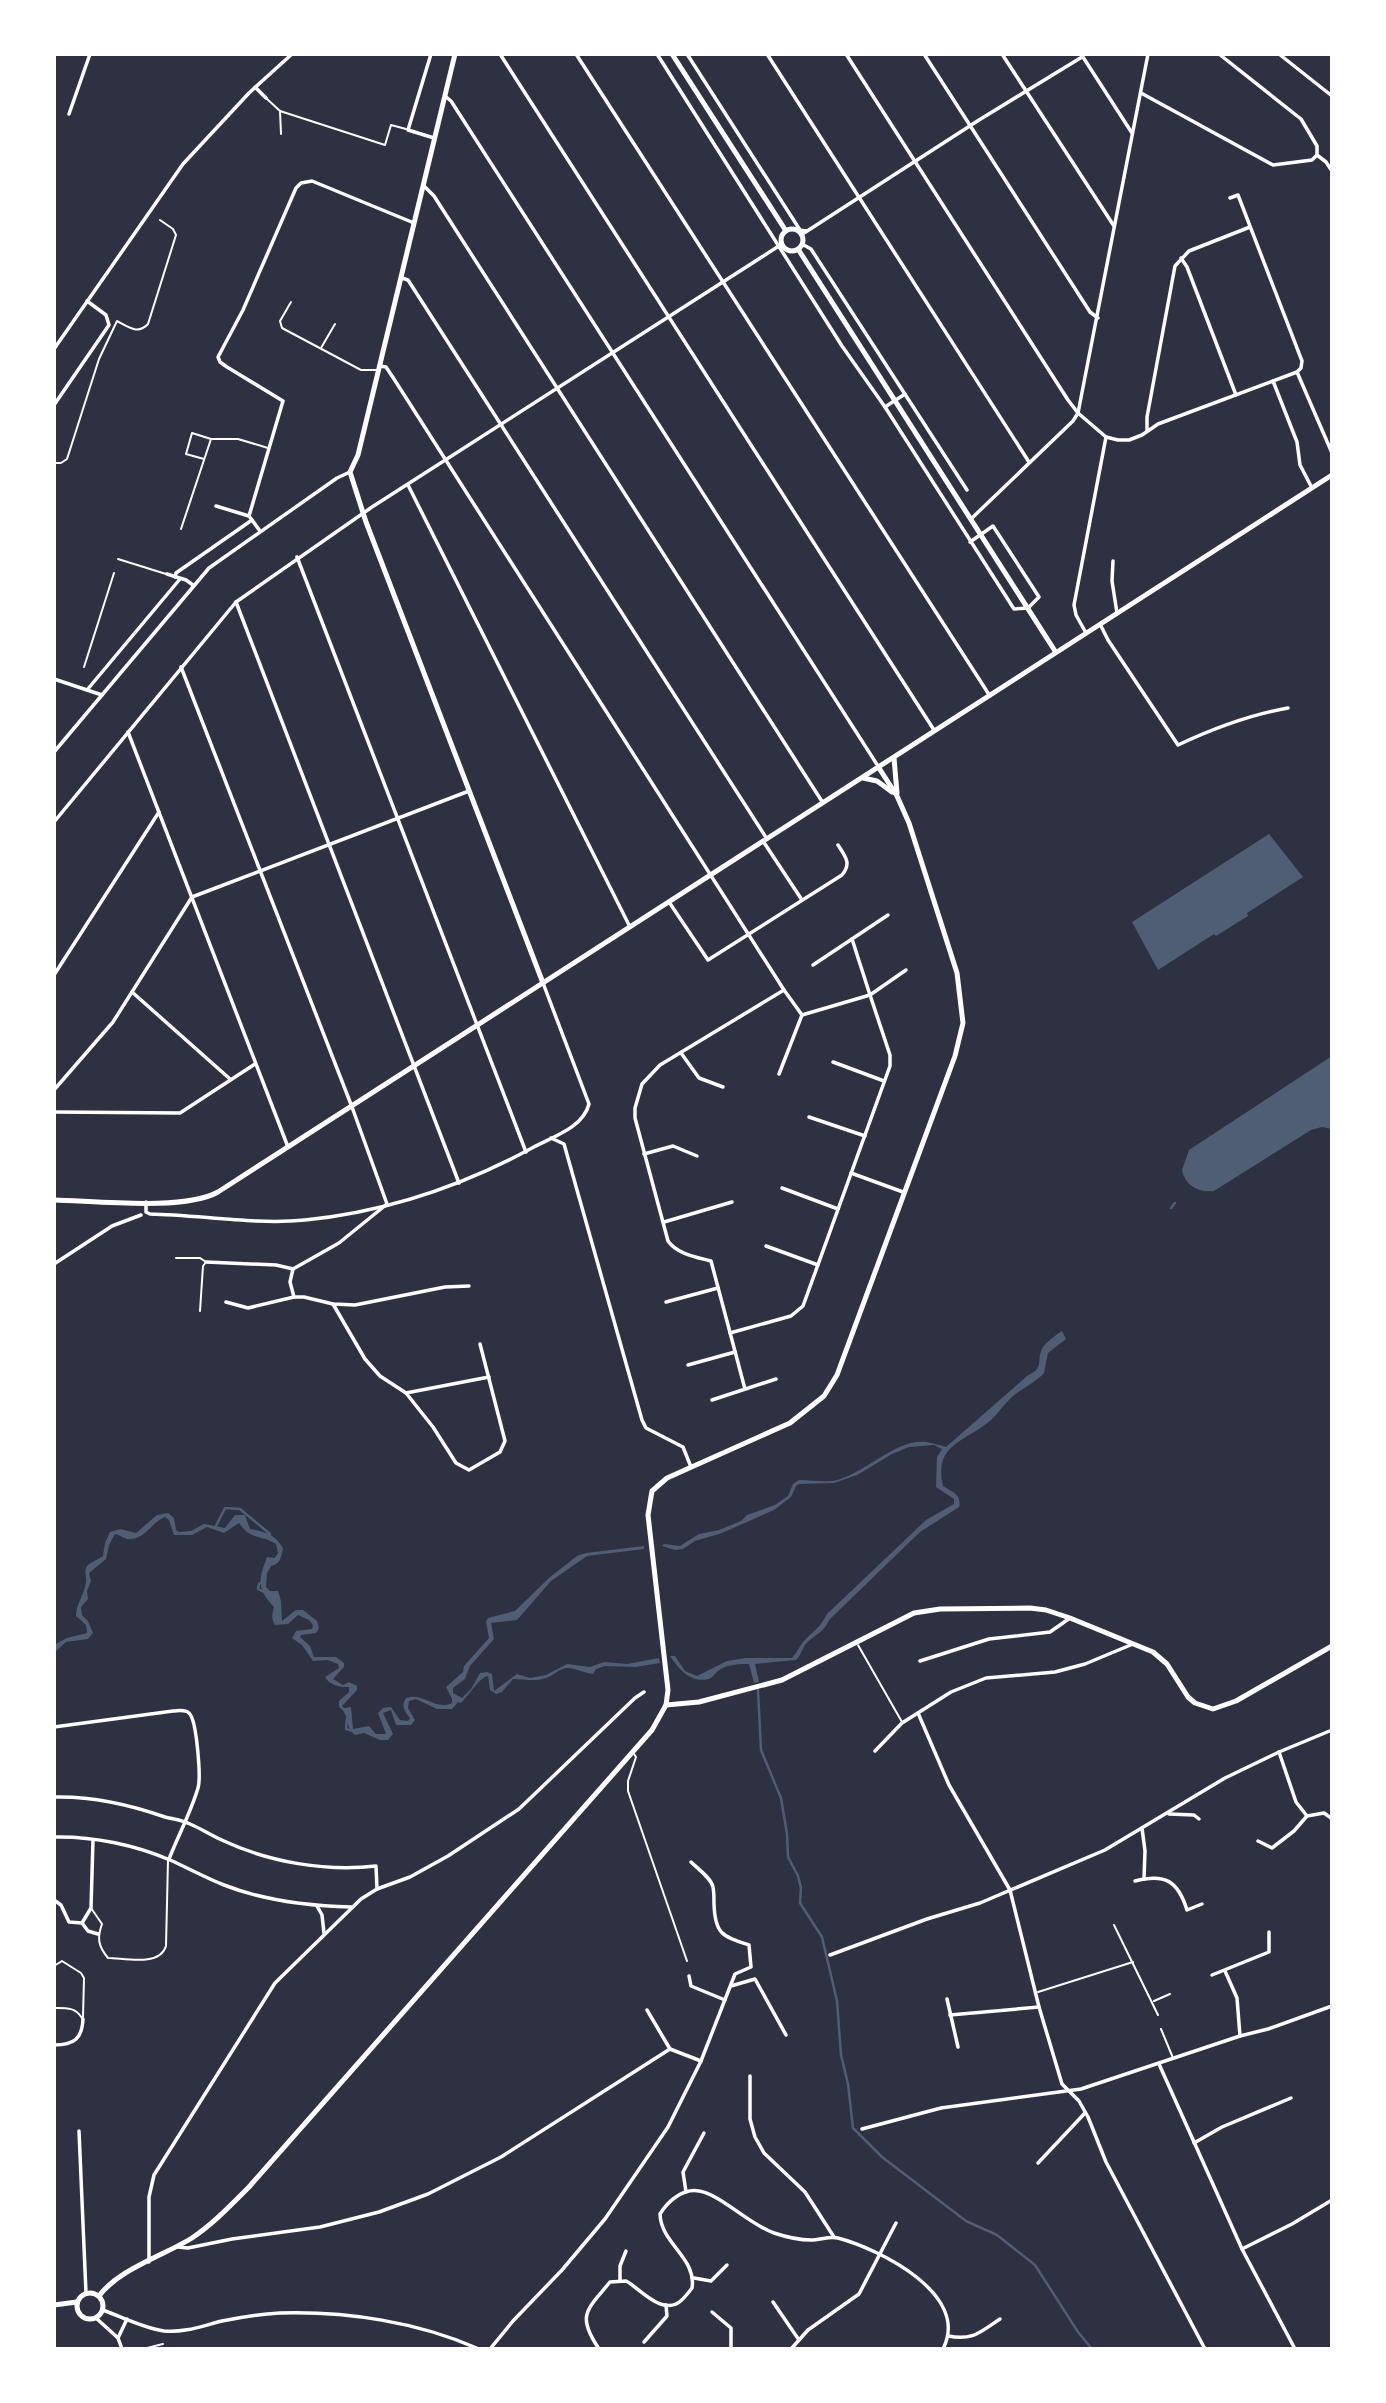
<svg xmlns="http://www.w3.org/2000/svg" width="1386" height="2403" font-family="Bitter,serif">
<rect width="100%" height="100%" fill="#2d3142"/>
<g fill="#4f5d75">
<path d="M1269,834L1303,877L1247,913L1248,916L1216,936L1214,934L1158,970L1132,922Z"/>
<path d="M1332,1056V1129L1322,1127L1311,1130L1214,1191C1199,1193 1185,1186 1182,1170L1189,1150Z"/>
<path d="M1062,1331L1066,1339L1048,1353L1044,1373C1036,1382 1023,1388 1013,1396C1003,1405 996,1417 986,1424C961,1443 934,1446 943,1486C952,1492 962,1494 959,1507L920,1532L829,1620C824,1633 813,1635 805,1645C801,1651 801,1655 796,1660L755,1664L759,1682L754,1683L749,1664C740,1664 730,1664 721,1669C716,1671 714,1677 709,1679C689,1684 677,1666 670,1656H675L685,1671L697,1676L727,1661L746,1658H792C797,1653 799,1647 803,1642C812,1632 821,1627 827,1614L926,1520L954,1504V1499L936,1487L937,1457L942,1449L934,1445L909,1447L892,1454L857,1475L834,1483L799,1484L796,1486L791,1497L774,1510L722,1533L695,1541L683,1549L675,1550L662,1546L664,1544L680,1546L699,1534L719,1530L741,1521L747,1515L775,1505L788,1496L793,1484L799,1480C812,1480 824,1483 837,1480C865,1473 897,1438 926,1442C932,1443 940,1445 946,1447L1027,1376C1046,1367 1035,1361 1043,1347C1048,1341 1056,1335 1062,1331Z"/>
<path d="M168,1513L174,1518L176,1530L179,1532L191,1531L204,1524L225,1528L235,1515H245L250,1529C266,1532 274,1534 283,1548C281,1557 281,1564 271,1566L267,1573L266,1587L270,1591H278L281,1601L282,1621L296,1610H303L317,1621L319,1628L316,1633L301,1635L300,1637L310,1646L314,1657H336L344,1663V1667L333,1679L343,1685L349,1682L357,1686V1690L342,1706L344,1708L351,1707L353,1729L369,1726L376,1734H386L378,1713L383,1708L391,1707L400,1720L408,1721L410,1718C404,1711 401,1706 406,1698C423,1692 435,1711 452,1703V1699L446,1687L463,1672L464,1666L489,1638L486,1622L488,1618L515,1611L550,1577L577,1556L586,1553L644,1546V1549L587,1556L551,1581L517,1620L491,1623L494,1639L470,1666L465,1679L453,1688V1693L462,1698L471,1689L480,1673L487,1672L492,1674L494,1691L517,1674L530,1678L546,1675L567,1664L590,1667L604,1662L627,1664L659,1658L660,1663L636,1667L605,1666L596,1669L593,1674C584,1673 574,1667 566,1668C559,1669 553,1676 546,1678C533,1682 525,1679 513,1679L502,1692L496,1694L490,1690L488,1676C480,1677 469,1695 461,1703L458,1702L452,1709H437L416,1699L409,1701L408,1708L415,1720L411,1725H396L391,1710L383,1713L393,1734L388,1740H380L364,1733L355,1735C345,1728 350,1714 339,1707V1701L349,1692V1687C340,1687 330,1686 325,1677L339,1668L338,1664L328,1660L313,1661L302,1645L292,1638L296,1631L312,1629L313,1625L309,1620L298,1615L288,1624L275,1625C271,1618 272,1615 274,1607C257,1589 258,1580 267,1557L275,1558L278,1553L276,1544C261,1534 251,1541 239,1523L224,1533L207,1527L192,1535H174L169,1520L165,1517C152,1522 146,1538 131,1539C125,1540 121,1535 115,1534L109,1545L106,1559L89,1573L91,1581L87,1591L88,1599L81,1607L82,1615L88,1621L93,1633L88,1639L66,1642L54,1653V1645L67,1638L87,1633L86,1625L76,1616C76,1604 84,1595 86,1583C87,1577 83,1570 88,1565C91,1562 99,1559 103,1556L105,1543L110,1532L120,1529L136,1533L157,1515Z"/>
</g>
<g fill="none" stroke-linecap="round" stroke-linejoin="round">
<g stroke="#4f5d75" stroke-width="2.5">
<path d="M1171,1208L1175,1203"/>
<path d="M216,1526L225,1508L240,1509L270,1534"/>
<path d="M263,1581L259,1584L258,1589L264,1592"/>
<path d="M758,1690L761,1750L781,1798L787,1834L788,1857L798,1876L801,1888L800,1903L822,1937L837,2001L841,2055L848,2084L853,2128L882,2157L966,2221L997,2235L1035,2265L1078,2332L1092,2349"/>
<path d="M347,1719L346,1729L353,1731"/>
</g>
<g stroke="#fff" stroke-width="2">
<path d="M266,98L280,111L385,145L391,125L406,129"/>
<path d="M280,111L281,134"/>
<path d="M291,302L280,321L282,328L361,370H378"/>
<path d="M321,348L335,324"/>
<path d="M212,439H238L268,448"/>
<path d="M54,463H61L67,459L99,359L117,321C128,327 138,335 148,324L176,235L173,229L160,220"/>
<path d="M181,529L211,439L192,433L186,454L204,459"/>
<path d="M118,559L166,574"/>
<path d="M84,667L114,573"/>
<path d="M176,1258H200L206,1262L203,1266L200,1311"/>
<path d="M858,1645L902,1722"/>
<path d="M634,1754L636,1757L628,1781V1791L687,1961"/>
<path d="M91,1908L102,1924C97,1938 98,1946 108,1958C124,1958 160,1967 166,1946L168,1860"/>
<path d="M1114,1925L1158,2015"/>
<path d="M54,1966L62,1961L81,1973L84,1978L83,2017"/>
<path d="M1038,1992L1133,1962"/>
<path d="M1154,2001L1170,1994"/>
<path d="M54,2008C66,2008 75,2007 82,2018"/>
<path d="M1161,2029L1173,2058"/>
<path d="M143,2349L163,2344"/>
</g>
<g stroke="#fff" stroke-width="3.5">
<path d="M431,54L408,130L434,138"/>
<path d="M500,54L934,730"/>
<path d="M576,54L990,696"/>
<path d="M657,54L842,346L885,407L1014,609L1028,608L1039,597L993,526L970,542"/>
<path d="M687,54L800,230L806,231"/>
<path d="M767,54L1029,462"/>
<path d="M846,54L1068,400L1078,413L1106,437L1118,440H1129L1142,435L1158,424L1297,372L1301,368L1302,361L1238,195L1230,198"/>
<path d="M924,54L1090,312L1098,318"/>
<path d="M1002,54L1114,226"/>
<path d="M1081,54L1132,133"/>
<path d="M1219,54L1301,119L1317,146V155L1326,162L1332,171"/>
<path d="M1279,54L1332,96"/>
<path d="M255,87L266,98"/>
<path d="M1141,93L1273,165L1312,160L1317,155"/>
<path d="M445,96L451,101L878,766"/>
<path d="M69,114L90,54"/>
<path d="M423,185L434,196L823,803"/>
<path d="M801,235L979,120L1082,57"/>
<path d="M802,244L811,249L967,490"/>
<path d="M1181,258L1187,267L1236,395"/>
<path d="M402,278L408,280L767,839"/>
<path d="M54,349L183,164L249,93L292,54"/>
<path d="M380,366L386,367L394,379L784,990L802,1015L870,995L890,1055V1066L803,1306L791,1316L730,1333"/>
<path d="M1297,372L1332,453"/>
<path d="M1273,381L1297,442L1300,465L1312,488"/>
<path d="M54,405L109,325L106,315L87,301"/>
<path d="M885,407L905,394"/>
<path d="M1147,430V417L1175,266L1189,251L1250,227"/>
<path d="M408,485L630,927"/>
<path d="M216,506L249,516L260,531"/>
<path d="M249,516L283,401L227,367L220,362L218,357L243,310L296,188L301,183L312,181L414,223"/>
<path d="M972,518L1073,421L1078,413L1148,54"/>
<path d="M297,557L526,1152"/>
<path d="M1113,561L1112,581L1117,613"/>
<path d="M167,574L186,580L193,585"/>
<path d="M175,577L176,573L252,520"/>
<path d="M236,602L459,1183"/>
<path d="M1100,624L1108,640L1178,745C1214,728 1248,715 1288,708"/>
<path d="M1086,633L1076,615L1074,605L1106,437"/>
<path d="M181,667L352,1107L387,1204L339,1243L293,1269L276,1265L206,1262"/>
<path d="M54,679L102,695"/>
<path d="M87,690L180,579"/>
<path d="M128,732L288,1147"/>
<path d="M54,752L209,568L337,478L350,472"/>
<path d="M54,822L236,602L372,507L782,244"/>
<path d="M763,841L802,900"/>
<path d="M669,902L708,960L842,875C852,863 845,856 838,845"/>
<path d="M852,939L870,995L906,970"/>
<path d="M813,965L888,915"/>
<path d="M54,975L159,812"/>
<path d="M132,992L230,1079"/>
<path d="M681,1053L699,1078L723,1087"/>
<path d="M833,1062L884,1081"/>
<path d="M779,1074L802,1015"/>
<path d="M54,1090L113,1022L192,897L469,791"/>
<path d="M54,1112L180,1113L255,1064"/>
<path d="M809,1117L865,1136"/>
<path d="M551,1138L564,1144L642,1420L646,1428L683,1447L691,1467"/>
<path d="M644,1154L673,1146L697,1156"/>
<path d="M851,1173L903,1192"/>
<path d="M782,1188L838,1209"/>
<path d="M146,1202V1212L150,1214C200,1215 256,1225 305,1220C384,1212 462,1186 532,1148C552,1137 583,1128 589,1104L543,983"/>
<path d="M664,1222L732,1202"/>
<path d="M766,1246L818,1265"/>
<path d="M54,1264L112,1226L141,1215"/>
<path d="M293,1269L290,1282L294,1297"/>
<path d="M226,1302L248,1308L294,1297H304L333,1304L355,1305L445,1287L469,1286"/>
<path d="M666,1302L718,1288"/>
<path d="M333,1304L365,1359L380,1376L406,1393L433,1427L456,1463L469,1470L500,1452L505,1441L480,1344"/>
<path d="M688,1365L735,1352"/>
<path d="M745,1389L711,1261C696,1257 677,1254 668,1241L635,1118V1108L642,1084L660,1065L784,990"/>
<path d="M406,1393L489,1377"/>
<path d="M712,1400L776,1379"/>
<path d="M920,1661L989,1639L1050,1632L1070,1618"/>
<path d="M918,1713L949,1785L1010,1890L1039,2007L1062,2084L1079,2101L1088,2117L1106,2162L1205,2349"/>
<path d="M54,1727L173,1711C178,1711 185,1709 189,1713C197,1720 201,1778 198,1788C191,1812 178,1836 169,1859"/>
<path d="M875,1751L902,1723L951,1692L986,1678L1055,1672L1085,1664L1133,1644"/>
<path d="M1279,1752L1296,1802L1307,1816"/>
<path d="M54,1797C93,1796 128,1804 165,1817C173,1819 182,1820 190,1824C202,1829 212,1836 224,1841C269,1862 326,1872 376,1866L377,1889"/>
<path d="M1169,1814L1194,1815L1199,1819"/>
<path d="M1142,1828L1145,1851L1144,1879"/>
<path d="M54,1837C93,1836 135,1845 170,1860C188,1868 206,1878 224,1885C265,1901 307,1906 351,1907"/>
<path d="M1258,1841L1272,1848L1294,1831L1307,1816L1324,1813L1331,1818"/>
<path d="M1135,1881C1165,1873 1178,1881 1187,1910L1202,1904"/>
<path d="M54,1900L61,1905L69,1922L82,1923L91,1908L93,1840"/>
<path d="M317,1906L322,1915L324,1933"/>
<path d="M82,1923L88,1931L98,1934"/>
<path d="M830,1955L927,1919L980,1903L1105,1850L1225,1778L1279,1752L1332,1730"/>
<path d="M1225,1971L1237,1998L1240,2036"/>
<path d="M1212,1975L1269,1952V1932"/>
<path d="M689,1976L691,1986L725,2000"/>
<path d="M731,1986L755,1979L786,2035"/>
<path d="M947,1999L958,2047"/>
<path d="M647,2010L670,2049"/>
<path d="M950,2015L1039,2007"/>
<path d="M54,2045C74,2045 82,2039 83,2019"/>
<path d="M1159,2064L1242,2249L1295,2349"/>
<path d="M750,2076V2119L755,2137L764,2153L805,2192L834,2237"/>
<path d="M862,2129L941,2108L1081,2089L1240,2036L1268,2029L1332,2006"/>
<path d="M79,2131L86,2293"/>
<path d="M1194,2143L1222,2127L1291,2098"/>
<path d="M1038,2163L1085,2113"/>
<path d="M686,2192L683,2172L704,2133"/>
<path d="M178,2247L188,2248L232,2239L320,2227L379,2212L428,2194L501,2157L670,2049L701,2061"/>
<path d="M1242,2249L1292,2224L1332,2200"/>
<path d="M149,2262V2197L154,2175L275,1983L361,1899L377,1889L410,1877L448,1856L519,1809L635,1698L644,1692"/>
<path d="M694,2278L711,2281L727,2265"/>
<path d="M620,2280V2266L626,2251"/>
<path d="M773,2302L799,2340"/>
<path d="M103,2310C122,2317 143,2328 164,2331C184,2333 202,2326 222,2321C241,2317 261,2314 280,2313C347,2311 418,2322 479,2349"/>
<path d="M712,2312L731,2328V2349"/>
<path d="M96,2318L118,2338L122,2349"/>
<path d="M948,2336C973,2341 980,2332 1000,2319"/>
<path d="M118,2338L127,2319"/>
<path d="M644,2342L667,2316L666,2305"/>
<path d="M490,2349L513,2321L562,2270L605,2219L668,2127L701,2061L735,1974L751,1967L749,1945C722,1936 715,1934 714,1904C714,1899 714,1892 713,1887C711,1878 698,1869 691,1862"/>
<path d="M599,2349C576,2315 587,2310 610,2282L626,2281C639,2288 659,2312 676,2304C682,2302 688,2293 692,2288C697,2258 661,2244 660,2214C668,2201 683,2188 699,2191C720,2194 750,2225 774,2233C786,2237 798,2240 811,2240C820,2240 829,2236 838,2238C879,2249 971,2294 943,2349"/>
<path d="M791,2349L808,2330L859,2294L896,2223"/>
</g>
<g stroke="#fff" stroke-width="5">
<path d="M455,54L358,455L350,472L366,522L543,983"/>
<path d="M672,54L786,231"/>
<circle cx="792" cy="240" r="11"/>
<path d="M798,249L1055,651"/>
<path d="M894,758L897,793"/>
<path d="M863,778L877,781L892,792"/>
<path d="M666,1705L699,1702L782,1680L914,1613L940,1609L1030,1608L1046,1610L1070,1618L1153,1652L1167,1664L1188,1697L1195,1703L1213,1709L1236,1701L1332,1646"/>
<circle cx="90" cy="2306" r="13"/>
<path d="M99,2296C119,2269 163,2256 192,2238C213,2224 231,2205 249,2187L652,1730L666,1705L668,1690L648,1515L652,1491L667,1478L790,1423L824,1396L837,1375L955,1056L963,1023L957,973L909,823L897,796L879,768"/>
<path d="M54,2305L77,2302"/>
</g>
<path stroke="#fff" stroke-width="5" d="M54,1200C96,1201 184,1211 218,1192L1332,475"/>
</g>
<rect width="1386" height="2403" fill="none" stroke="#ffffff" stroke-width="112"/>
</svg>
